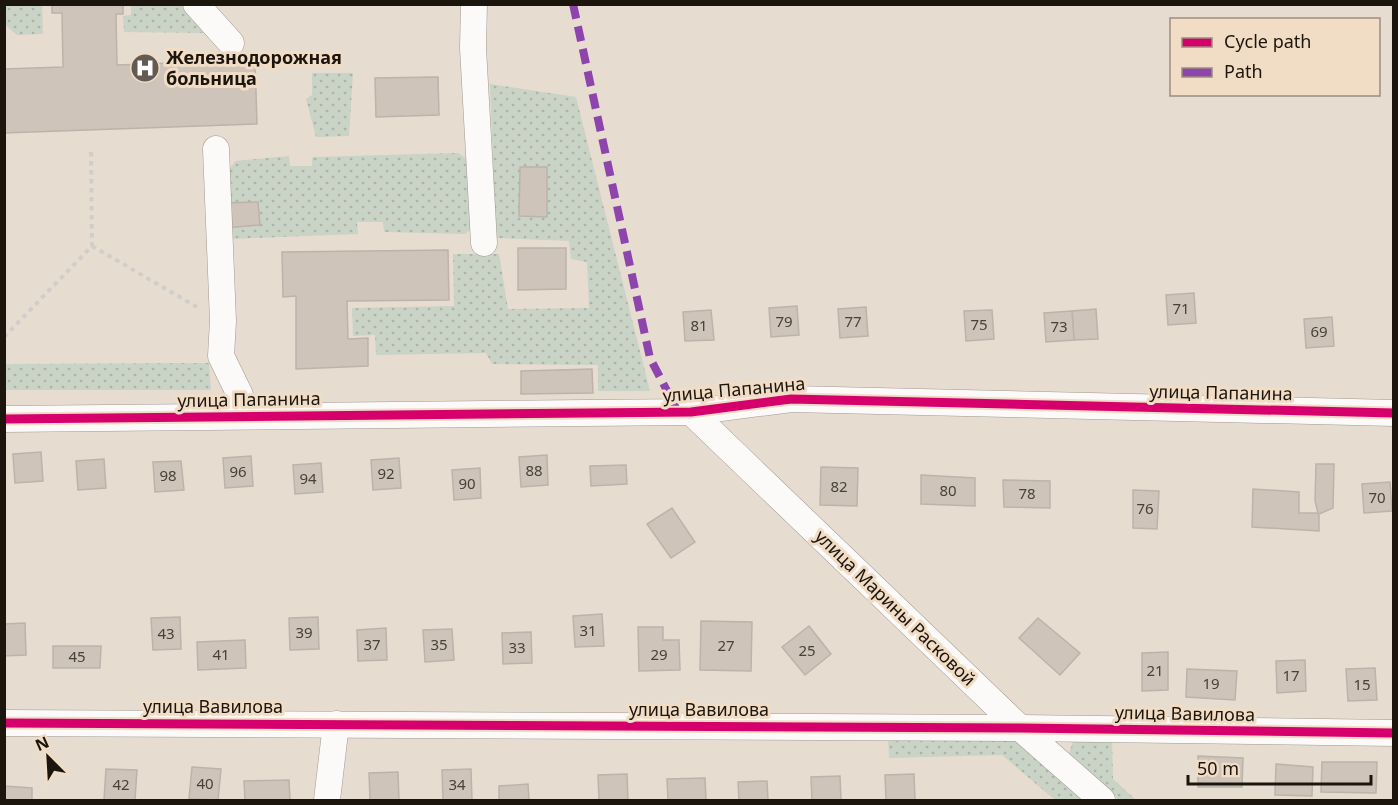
<svg xmlns="http://www.w3.org/2000/svg" width="1398" height="805" font-family="'Noto Sans',sans-serif">
<defs>
<pattern id="grass-dots" width="8" height="8" patternUnits="userSpaceOnUse" patternTransform="scale(1.5)"><rect width="8" height="8" fill="#c9d3c6"/><path d="M2 2h.1M6 6h.1" fill="none" stroke="#acb4a9" stroke-width="1.8" stroke-linecap="round"/></pattern>
</defs>
<rect width="100%" height="100%" fill="#e7dcd0"/>
<g fill="url(#grass-dots)">
<path d="M4,5H42L43,34L17,35L5,25Z"/>
<path d="M131,5H190L217,33L124,32L123,16L131,15Z"/>
<path d="M312,73H353L349,136L316,137L306,99L312,95Z"/>
<path d="M490,84L576,97L650,391H598V365L492,364L486,353L376,355L375,335L353,336L352,308L454,306L453,254H499L508,309L589,308L587,262L571,259L569,241L496,238Z"/>
<path d="M458,153L473,163L476,225L465,234L384,232L383,222H357L358,234L227,239L223,179L235,161L289,156L290,166H312V157Z"/>
<path d="M209,363L211,390H5V364Z"/>
<path d="M888,736L1018,741L1084,800H1055L1002,755L889,758Z"/>
<path d="M1112,736L1113,779L1136,800H1119L1069,754L1073,741Z"/>
</g>
<g fill="#cec4b9" stroke="#bcb3aa" stroke-width="1.5">
<path d="M52,4H123V14H116L117,65L255,60L257,124L4,133V69L63,67L62,13H52Z"/>
<path d="M438,77L439,115L376,117L375,78Z"/>
<path d="M520,167H547V217L519,216Z"/>
<path d="M258,202L260,225L225,228L224,203Z"/>
<path d="M518,248H566V289L518,290Z"/>
<path d="M448,250L449,300L347,301L348,339L368,338V366L296,369V296L283,297L282,252Z"/>
<path d="M1194,293L1196,323L1168,325L1166,295Z"/>
<path d="M797,306L799,335L771,337L769,308Z"/>
<path d="M866,307L868,336L840,338L838,309Z"/>
<path d="M1096,309L1098,339L1074,340L1072,311Z"/>
<path d="M711,310L714,340L685,341L683,312Z"/>
<path d="M992,310L994,339L966,341L964,311Z"/>
<path d="M1072,311L1074,340L1046,342L1044,313Z"/>
<path d="M1332,317L1334,346L1306,348L1304,319Z"/>
<path d="M592,369L593,393L521,394V371Z"/>
<path d="M41,452L43,481L15,483L13,454Z"/>
<path d="M547,455L548,485L521,487L519,457Z"/>
<path d="M251,456L253,486L225,488L223,458Z"/>
<path d="M399,458L401,488L373,490L371,460Z"/>
<path d="M104,459L106,488L78,490L76,461Z"/>
<path d="M181,461L184,490L155,492L153,462Z"/>
<path d="M321,463L323,492L295,494L293,465Z"/>
<path d="M1316,464H1334L1333,508L1319,514V531L1252,527L1253,489L1299,492V513H1318L1315,501Z"/>
<path d="M626,465L627,484L591,486L590,466Z"/>
<path d="M821,467L858,468L857,506L820,505Z"/>
<path d="M480,468L481,498L454,500L452,470Z"/>
<path d="M921,475L975,478V506L921,504Z"/>
<path d="M1003,480L1050,481V508L1004,507Z"/>
<path d="M1390,482L1392,511L1364,513L1362,484Z"/>
<path d="M1133,490L1159,491L1157,529L1133,528Z"/>
<path d="M672,508L695,542L671,558L647,524Z"/>
<path d="M602,614L604,646L575,647L573,616Z"/>
<path d="M180,617L181,649L153,650L151,618Z"/>
<path d="M318,617L319,649L290,650L289,618Z"/>
<path d="M1038,618L1080,653L1060,675L1019,638Z"/>
<path d="M701,621L752,622L751,671L700,670Z"/>
<path d="M25,623L26,655L4,656V624Z"/>
<path d="M809,626L831,654L805,675L782,647Z"/>
<path d="M638,627H663V640H679L680,670L639,671Z"/>
<path d="M386,628L387,660L358,661L357,630Z"/>
<path d="M452,629L454,660L425,662L423,630Z"/>
<path d="M531,632L532,663L503,664L502,633Z"/>
<path d="M245,640L246,668L198,670L197,642Z"/>
<path d="M53,646H101L100,668H53Z"/>
<path d="M1168,652V690L1142,691V653Z"/>
<path d="M1305,660L1306,691L1277,693L1276,661Z"/>
<path d="M1375,668L1377,700L1348,701L1346,669Z"/>
<path d="M1187,669L1237,671L1235,700L1186,697Z"/>
<path d="M1198,756L1243,758L1242,787H1198Z"/>
<path d="M1322,762H1377L1376,793L1321,792Z"/>
<path d="M1276,764L1313,767L1312,796L1275,795Z"/>
<path d="M192,767L221,769L218,800L189,799Z"/>
<path d="M106,769L137,770L135,800H104Z"/>
<path d="M471,769L472,800H443L442,770Z"/>
<path d="M398,772L399,800H370L369,773Z"/>
<path d="M627,774L628,800H599L598,775Z"/>
<path d="M914,774L915,800H886L885,775Z"/>
<path d="M840,776L841,800H812L811,777Z"/>
<path d="M705,778L706,800H668L667,779Z"/>
<path d="M289,780L290,800H245L244,781Z"/>
<path d="M767,781L768,800H739L738,782Z"/>
<path d="M528,784L529,800H499V786Z"/>
<path d="M4,786L32,788V800H4Z"/>
</g>
<g fill="none" stroke-linecap="round" stroke-linejoin="round">
<g stroke="#a1988f" stroke-width="27">
<g id="minor">
<path d="M196,4L231,43"/>
<path d="M474,4L473,48L484,243"/>
<path d="M216,149L223,321L221,356L240,395L241,416"/>
<path d="M691,412L1020,728L1102,800"/>
<path d="M4,419L691,412L791,399L1394,413"/>
<path d="M4,723L1020,728L1394,733"/>
<path d="M327,800L336,724"/>
</g>
</g>
<g stroke="#d1ceca" stroke-width="4" stroke-dasharray="4.5 4.5" stroke-linecap="butt">
<path d="M92,246L197,307"/>
<path d="M4,337L92,246L91,151"/>
</g>
<use href="#minor" stroke="#fbfaf8" stroke-width="26"/>
<path stroke="#8e44ad" stroke-width="8" stroke-dasharray="15 8" stroke-linecap="butt" d="M573,4L650,358L678,412"/>
<g stroke="#f1ddc6" stroke-width="13">
<g id="cycleway">
<path d="M4,419L691,412L791,399L1394,413"/>
<path d="M4,723L1020,728L1394,733"/>
</g>
</g>
<use href="#cycleway" stroke="#d6006c" stroke-width="9"/>
</g>
<defs>
<g id="hospital-disc" transform="scale(1.5)"><circle r="9.5" fill="#635b51" stroke="#f1ddc6"/><path d="M-5-5h3v3.5h4V-5h3V5h-3V1.5h-4V5h-3Z" fill="#fff"/></g>
</defs>
<g fill-rule="evenodd">
<use href="#hospital-disc" x="145" y="68"/>
</g>
<g text-anchor="middle" stroke-width="6" stroke-linejoin="round" paint-order="stroke">
<g font-size="15" fill="#484138">
<text x="1181" y="314">71</text>
<text x="784" y="327">79</text>
<text x="853" y="327">77</text>
<text x="979" y="330">75</text>
<text x="699" y="331">81</text>
<text x="1059" y="332">73</text>
<text x="1319" y="337">69</text>
<text x="534" y="476">88</text>
<text x="238" y="477">96</text>
<text x="386" y="479">92</text>
<text x="168" y="481">98</text>
<text x="308" y="484">94</text>
<text x="467" y="489">90</text>
<text x="839" y="492">82</text>
<text x="948" y="496">80</text>
<text x="1027" y="499">78</text>
<text x="1377" y="503">70</text>
<text x="1145" y="514">76</text>
<text x="588" y="636">31</text>
<text x="304" y="638">39</text>
<text x="166" y="639">43</text>
<text x="372" y="650">37</text>
<text x="439" y="650">35</text>
<text x="726" y="651">27</text>
<text x="517" y="653">33</text>
<text x="807" y="656">25</text>
<text x="221" y="660">41</text>
<text x="659" y="660">29</text>
<text x="77" y="662">45</text>
<text x="1155" y="676">21</text>
<text x="1291" y="681">17</text>
<text x="1211" y="689">19</text>
<text x="1362" y="690">15</text>
<text x="205" y="789">40</text>
<text x="121" y="790">42</text>
<text x="457" y="790">34</text>
</g>
<g font-size="18" font-weight="bold" fill="#1c150d" stroke="#f1ddc6" text-anchor="start">
<text x="166" y="64">Железнодорожная<tspan x="166" dy="21">больница</tspan></text>
</g>
<g font-size="18" fill="#1c150d" stroke="#f1ddc6">
<text transform="translate(734 390) rotate(-5)" y="6">улица Папанина</text>
<text transform="translate(1221 393) rotate(1)" y="6">улица Папанина</text>
<text transform="translate(249 400) rotate(-1)" y="6">улица Папанина</text>
<text transform="translate(895 608) rotate(44)" y="6">улица Марины Расковой</text>
<text x="213" y="713">улица Вавилова</text>
<text x="699" y="716">улица Вавилова</text>
<text transform="translate(1185 714) rotate(1)" y="6">улица Вавилова</text>
</g>
</g>
<rect width="1398" height="805" fill="none" stroke="#1c150d" stroke-width="12"/>
<rect x="1170" y="18" width="210" height="78" fill="#f1ddc6" stroke="#9c8d7c" stroke-width="1.5"/>
<rect x="1182" y="38" width="30" height="9" fill="#d6006c" stroke="#9c8d7c" stroke-width="1.5"/>
<text x="1224" y="48" font-size="18" fill="#1c150d">Cycle path</text>
<rect x="1182" y="68" width="30" height="9" fill="#8e44ad" stroke="#9c8d7c" stroke-width="1.5"/>
<text x="1224" y="78" font-size="18" fill="#1c150d">Path</text>
<g transform="translate(48 757) rotate(336)" stroke="#f1ddc6" stroke-width="4.5" paint-order="stroke">
<path d="M0-4.5L10 22L0 15L-10 22Z" fill="#1c150d"/>
<text y="-9" font-size="16" font-weight="bold" text-anchor="middle" fill="#1c150d">N</text>
</g>
<path d="M1188 775v9h183v-9" fill="none" stroke="#1c150d" stroke-width="3"/>
<text x="1197" y="775" font-size="18" fill="#1c150d" stroke="#f1ddc6" stroke-width="4.5" paint-order="stroke">50 m</text>
</svg>
